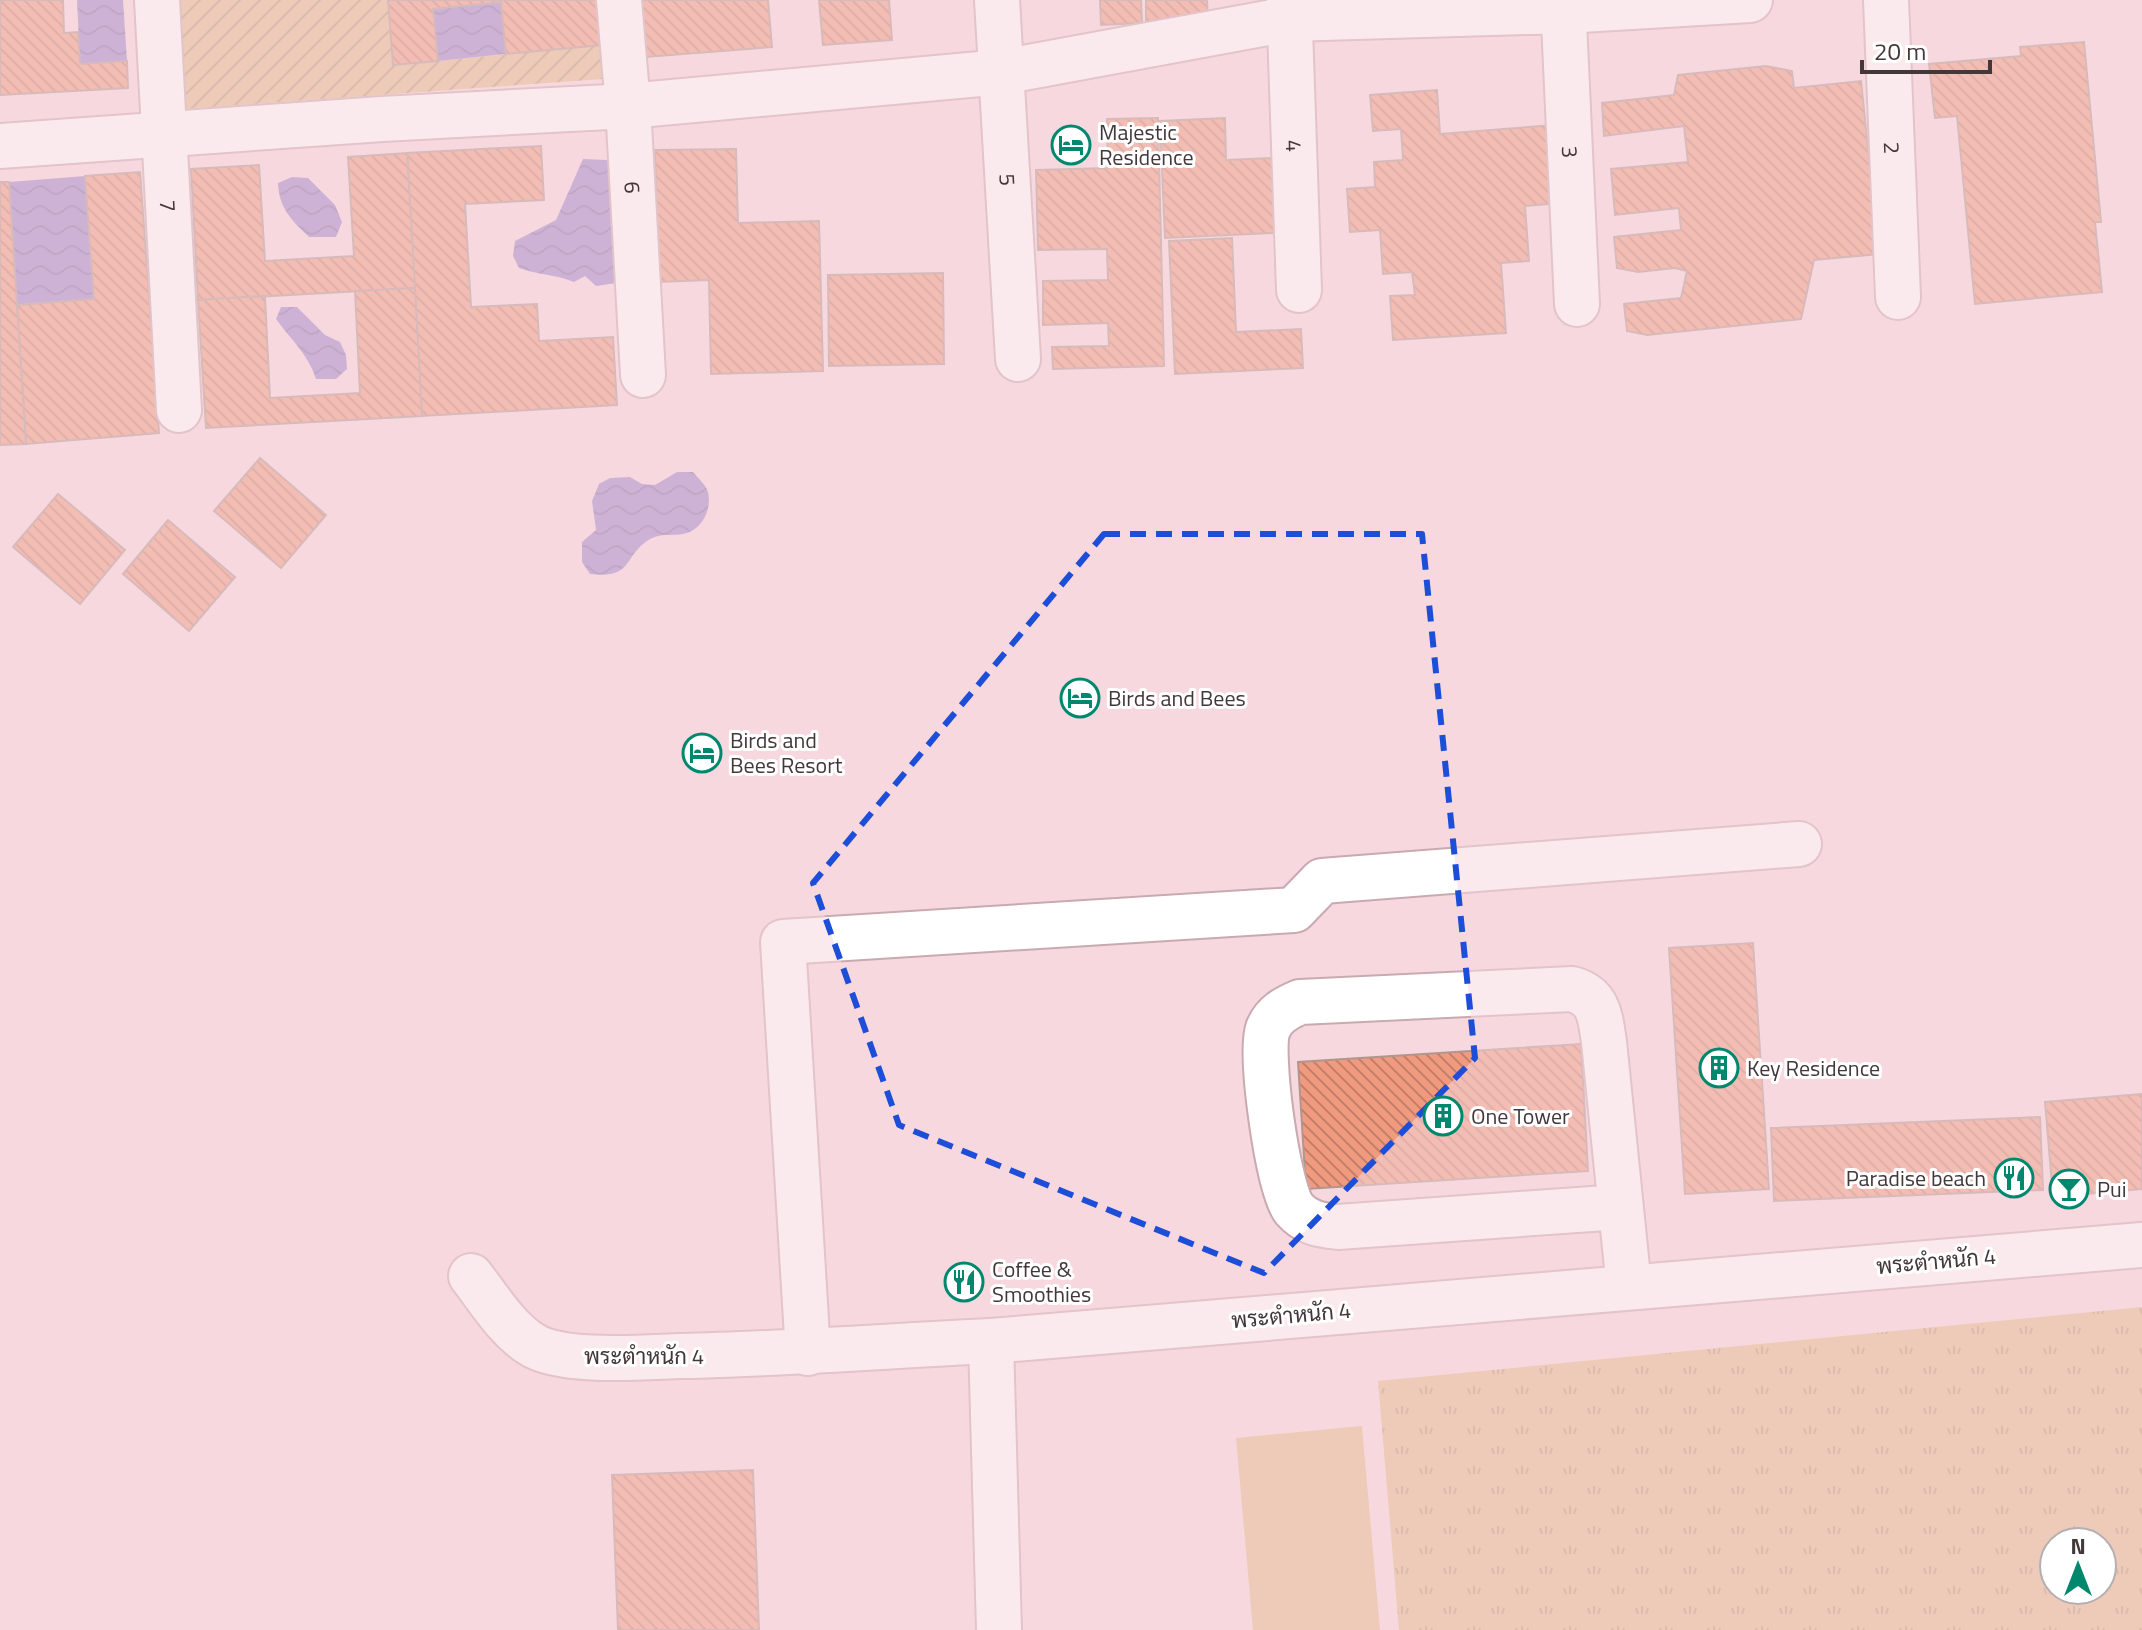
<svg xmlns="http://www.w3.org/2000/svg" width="2142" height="1630" font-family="'Titillium Web',Sarabun,sans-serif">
<defs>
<pattern id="grass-tufts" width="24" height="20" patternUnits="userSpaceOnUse" patternTransform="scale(2)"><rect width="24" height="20" fill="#e1ba8a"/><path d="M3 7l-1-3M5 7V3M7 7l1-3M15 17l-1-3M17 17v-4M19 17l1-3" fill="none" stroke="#b89872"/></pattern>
<pattern id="garden-furrows" width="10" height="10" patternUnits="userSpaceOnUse" patternTransform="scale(2)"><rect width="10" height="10" fill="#e1ba8a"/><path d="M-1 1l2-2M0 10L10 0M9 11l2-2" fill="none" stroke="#b89872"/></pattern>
<pattern id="water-waves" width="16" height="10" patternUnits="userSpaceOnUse" patternTransform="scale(2)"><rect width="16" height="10" fill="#9a84cd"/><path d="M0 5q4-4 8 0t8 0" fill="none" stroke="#7f6da7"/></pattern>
<pattern id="building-back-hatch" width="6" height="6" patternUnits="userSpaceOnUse" patternTransform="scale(2)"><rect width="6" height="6" fill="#f09b80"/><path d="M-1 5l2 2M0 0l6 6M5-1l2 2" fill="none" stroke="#c47f6a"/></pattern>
</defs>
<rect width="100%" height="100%" fill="#f8d8df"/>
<path fill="url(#grass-tufts)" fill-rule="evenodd" d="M2142,1307V1630H1399L1378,1381ZM2054,1542H2102V1590H2054Z"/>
<path fill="url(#garden-furrows)" d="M176,0H388L394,65L603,45V79L184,109Z"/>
<path fill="#e1ba8a" d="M1362,1426L1380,1630H1253L1236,1438Z"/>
<g fill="url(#water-waves)">
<path d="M77,0H123L127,61L80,64Z"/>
<path d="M501,2L506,54L438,61L433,9Z"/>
<path d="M583,159L608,160L621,171L617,283L596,286L585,276L574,282C555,274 538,275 519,268L513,256L515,241L556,220Z"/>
<path d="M85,176L94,299L17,305L9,182Z"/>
<path d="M292,177L308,178L335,205L342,222L336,237H309C291,220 279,208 278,183Z"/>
<path d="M281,307H297L325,335L340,342L346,355L347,369L336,379H316C308,354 291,340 276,319Z"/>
<path d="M677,472H693C698,478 706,485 708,492C712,508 703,528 687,533C676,537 662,532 650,539C622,556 635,579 590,574L582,562V542L596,530L592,501L599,484L610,478L630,477L642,484L655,485Z"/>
</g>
<g fill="url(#building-back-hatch)" stroke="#b2968e" stroke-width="2">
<path d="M0,0H63L64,33L78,32L80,64L127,61L128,88L0,95Z"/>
<path d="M388,0H599L603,45L506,54L501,2L433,9L438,61L393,65Z"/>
<path d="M641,0H768L772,47L646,57Z"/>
<path d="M819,0H889L892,40L823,45Z"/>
<path d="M1100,0H1141L1142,23L1101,25Z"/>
<path d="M1146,0H1207L1208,22L1146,23Z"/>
<path d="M2084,42L2101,222H2095L2102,292L1975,304L1957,116L1935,118L1929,64L2021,56L2020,47Z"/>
<path d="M1766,66L1792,71L1794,88L1861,81L1879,254L1814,260L1801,319L1647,335L1627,331L1624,304L1681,298L1687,271L1675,268L1638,272L1617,268L1614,237L1681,230L1679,208L1615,215L1611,169L1688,162L1684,126L1604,136L1602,103L1674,95L1678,75Z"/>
<path d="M1437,90L1440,134L1554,125L1560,203L1525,206L1529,261L1501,263L1506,333L1393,340L1390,296L1415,295L1412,272L1383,274L1380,230L1350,232L1347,189L1375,187L1374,162L1403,160L1401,129L1373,131L1370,95Z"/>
<path d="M1158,118L1164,366L1053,369L1052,347L1109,346L1108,323L1043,325V281L1108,280L1107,249L1038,250L1036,170L1108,168L1107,119Z"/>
<path d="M1225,118L1226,160L1291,157L1295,232L1165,238L1160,121Z"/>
<path d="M541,146L544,200L465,204L471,307L537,304L539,341L613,337L617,405L422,416L407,153Z"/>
<path d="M736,149L738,223L819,221L823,371L711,374L709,280L659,282L655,150Z"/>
<path d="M407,153L415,288L198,300L191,169L259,165L265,261L354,256L348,157Z"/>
<path d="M140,172L159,433L26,444L17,305L94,299L85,176Z"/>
<path d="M0,182H9L26,444L0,445Z"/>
<path d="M1232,238L1236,332L1301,329L1303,368L1175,374L1169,241Z"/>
<path d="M943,273L944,364L829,366L828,275Z"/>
<path d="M415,288L422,416L206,428L198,300L265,296L270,398L360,393L355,291Z"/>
<path d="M260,458L326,515L281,568L214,511Z"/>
<path d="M58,494L125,550L80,604L13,547Z"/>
<path d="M168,520L235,577L189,631L123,574Z"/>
<path d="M1753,943L1769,1189L1685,1194L1669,948Z"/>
<path d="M1581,1044L1588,1171L1306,1189L1298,1062Z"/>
<path d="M2142,1094V1189L2053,1197L2045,1102Z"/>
<path d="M2040,1117L2043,1190L1774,1201L1771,1128Z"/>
<path d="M753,1470L759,1630H618L612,1475Z"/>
</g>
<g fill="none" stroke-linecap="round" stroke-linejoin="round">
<g stroke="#c8aab0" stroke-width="48">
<g id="minor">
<path id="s1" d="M157,0L179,410"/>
<path id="s2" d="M619,0L628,106L643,375"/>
<path id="s3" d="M997,0L1018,359"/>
<path id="s4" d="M1289,0L1299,290"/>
<path id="s5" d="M1563,0L1577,304"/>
<path id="s6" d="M1886,0L1898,297"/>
<path d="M0,146L382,119L628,106L1002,72L1289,19L1564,11L1750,0"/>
<path d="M1620,1207L1338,1227C1320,1225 1306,1223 1294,1209C1278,1189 1259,1053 1268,1029C1274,1014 1286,1008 1300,1002L1572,989C1600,997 1600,1017 1604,1042L1629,1287"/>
<path d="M471,1276C489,1299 506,1328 531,1344C561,1364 644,1357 681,1356C784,1354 887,1346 991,1341L2142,1245"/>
<path d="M991,1341L999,1630"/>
<path d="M808,1353L783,942L1294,910L1322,881L1799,844"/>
</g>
</g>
<use href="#minor" stroke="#fff" stroke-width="44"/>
</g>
<path d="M0 0H2142V1630H0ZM1104,534H1422L1475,1058L1264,1273L899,1125L813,883Z" fill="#f8d8df" fill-opacity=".55" fill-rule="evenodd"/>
<path fill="none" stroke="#1d4ed8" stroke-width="6" stroke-dasharray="16 10" stroke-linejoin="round" d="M1104,534H1422L1475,1058L1264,1273L899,1125L813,883Z"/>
<defs>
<g id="hotel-ring" transform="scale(2)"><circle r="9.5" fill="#fff" stroke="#00886e" stroke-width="1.5"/><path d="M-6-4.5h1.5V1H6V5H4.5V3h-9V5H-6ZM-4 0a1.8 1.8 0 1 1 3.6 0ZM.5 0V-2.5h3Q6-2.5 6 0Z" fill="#00886e"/></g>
<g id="building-ring" transform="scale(2)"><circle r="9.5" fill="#fff" stroke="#00886e" stroke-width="1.5"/><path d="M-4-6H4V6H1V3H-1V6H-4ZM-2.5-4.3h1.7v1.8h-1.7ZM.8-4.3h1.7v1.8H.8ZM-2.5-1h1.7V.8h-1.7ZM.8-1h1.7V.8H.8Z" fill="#00886e"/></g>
<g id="restaurant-ring" transform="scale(2)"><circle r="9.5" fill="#fff" stroke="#00886e" stroke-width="1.5"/><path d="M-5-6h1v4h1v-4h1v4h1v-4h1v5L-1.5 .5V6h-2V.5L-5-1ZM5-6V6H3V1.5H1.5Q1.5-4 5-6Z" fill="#00886e"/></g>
<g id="bar-ring" transform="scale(2)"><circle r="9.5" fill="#fff" stroke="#00886e" stroke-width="1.5"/><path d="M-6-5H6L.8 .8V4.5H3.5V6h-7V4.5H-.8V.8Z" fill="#00886e"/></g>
</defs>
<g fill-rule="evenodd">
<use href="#hotel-ring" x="1071" y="145"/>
<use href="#hotel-ring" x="1080" y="698"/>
<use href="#hotel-ring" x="702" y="753"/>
<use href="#building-ring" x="1719" y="1068"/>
<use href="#building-ring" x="1443" y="1116"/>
<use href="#restaurant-ring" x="2014" y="1178"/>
<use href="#bar-ring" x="2069" y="1189"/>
<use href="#restaurant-ring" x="964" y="1282"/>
</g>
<g text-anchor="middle" stroke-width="6" stroke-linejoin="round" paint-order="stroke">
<g font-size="22" fill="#43373a" stroke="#fff" text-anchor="start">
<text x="1099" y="140">Majestic<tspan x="1099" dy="25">Residence</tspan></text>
<text x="1108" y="706">Birds and Bees</text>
<text x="730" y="748">Birds and<tspan x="730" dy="25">Bees Resort</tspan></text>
<text x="1747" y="1076">Key Residence</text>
<text x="1471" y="1124">One Tower</text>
<text x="1986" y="1186" text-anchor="end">Paradise beach</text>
<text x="2097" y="1197">Pui</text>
<text x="992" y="1277">Coffee &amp;<tspan x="992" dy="25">Smoothies</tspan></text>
</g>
<g font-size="22" fill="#43373a" stroke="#fff">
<text dy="8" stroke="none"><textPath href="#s4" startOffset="146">4</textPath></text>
<text dy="8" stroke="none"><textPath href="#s6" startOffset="148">2</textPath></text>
<text dy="8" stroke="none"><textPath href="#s5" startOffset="152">3</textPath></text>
<text dy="8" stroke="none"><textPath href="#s3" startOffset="180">5</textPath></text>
<text dy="8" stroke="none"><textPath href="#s2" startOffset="188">6</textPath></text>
<text dy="8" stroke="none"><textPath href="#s1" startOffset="206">7</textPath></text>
<text transform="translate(1936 1261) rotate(-5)" y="8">พระตำหนัก 4</text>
<text transform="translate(1291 1315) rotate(-5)" y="8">พระตำหนัก 4</text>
<text x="644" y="1364">พระตำหนัก 4</text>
</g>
</g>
<g transform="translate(2078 1566)"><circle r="38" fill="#ffffff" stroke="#b4afb0" stroke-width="2"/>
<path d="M0-6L14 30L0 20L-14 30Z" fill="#00886e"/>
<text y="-12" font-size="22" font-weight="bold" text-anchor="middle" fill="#43373a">N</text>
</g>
<path d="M1862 60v12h128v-12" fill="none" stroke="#43373a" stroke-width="4"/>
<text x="1874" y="60" font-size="24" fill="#43373a" stroke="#ffffff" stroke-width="6" paint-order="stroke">20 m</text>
</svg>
